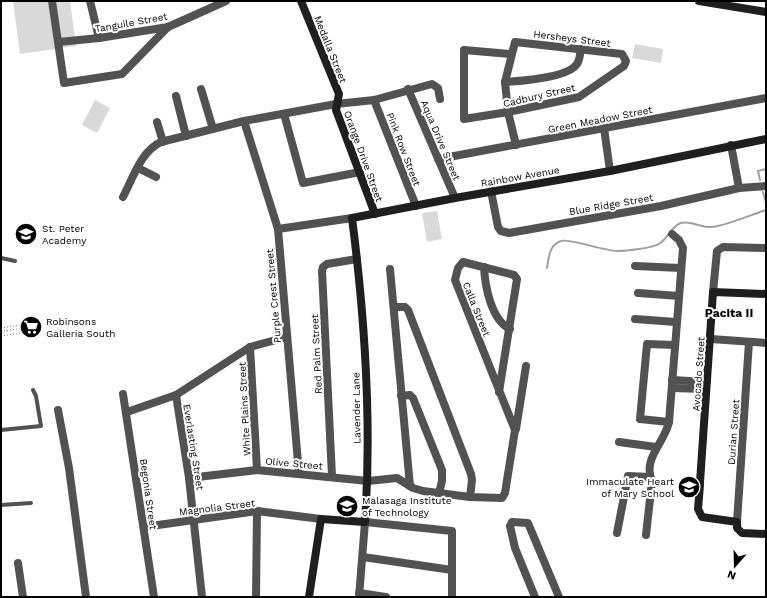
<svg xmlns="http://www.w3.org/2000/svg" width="767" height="598" font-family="'Work Sans',sans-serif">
<rect width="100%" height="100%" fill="#fff"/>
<g fill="#d9d9d9">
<path d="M13,1H70L76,46L20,54Z"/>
<path d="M635,44L663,49L661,63L632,58Z"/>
<path d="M95,100L110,108L97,133L82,125Z"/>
<path d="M437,211L442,239L427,242L422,213Z"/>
</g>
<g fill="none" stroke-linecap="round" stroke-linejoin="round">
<g stroke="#a0a0a0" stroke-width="2">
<path d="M760,180L758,171L766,169"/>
<path d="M763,192L766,203"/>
<path d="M547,268C549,257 549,245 561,241C568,238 605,251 617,251C627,251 652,248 659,244C668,239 671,226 681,223C691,220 701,228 711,227C723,227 753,214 766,210"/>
</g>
<g stroke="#747474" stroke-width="1" stroke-dasharray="1 2" stroke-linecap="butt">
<path d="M1,328L27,324"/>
<path d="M1,331L27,328"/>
<path d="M1,334L7,331"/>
<path d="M1,336L28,332"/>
</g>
<g stroke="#525252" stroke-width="4">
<path d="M1,258L15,261"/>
<path d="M1,430L41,426L36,396L33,390"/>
<path d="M1,505L31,503"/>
</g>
<g stroke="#525252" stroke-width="8">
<path d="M52,1L64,83L122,74L168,27"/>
<path d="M90,1L99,38"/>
<path d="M59,42L99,38L168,27L226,1"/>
<path d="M511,54L464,50V119L508,112L579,97L624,66L626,61L622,54L515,42L505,82L508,112L516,145"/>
<path d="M505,82C521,81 568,78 577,64C580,60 580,53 581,49"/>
<path d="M201,89L213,129"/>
<path d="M408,89L455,198"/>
<path d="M176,96L186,136"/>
<path d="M374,100L416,206"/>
<path d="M284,114L303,183L360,172"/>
<path d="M244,121L278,229L299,474"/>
<path d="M157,122L163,142"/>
<path d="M604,128L610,171"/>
<path d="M731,145L739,188"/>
<path d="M438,159L766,98"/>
<path d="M138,168L156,177"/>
<path d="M491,191L498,227L501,231L509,233L661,206L739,188L766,186"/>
<path d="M123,197C133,178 141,151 161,142L244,121L336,104L374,100L432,84L438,88L440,99"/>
<path d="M278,229L352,218"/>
<path d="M635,266L681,268"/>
<path d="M484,267C485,286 491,320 510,329"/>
<path d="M390,269L410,486"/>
<path d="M713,292L717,251L723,247L766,248"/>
<path d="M638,293L679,296"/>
<path d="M394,307H405L408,310L471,474L472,480L470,497"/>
<path d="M635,319L676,322"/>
<path d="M711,339L766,343"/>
<path d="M250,347L257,470"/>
<path d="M672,380L707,382"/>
<path d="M672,388L706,389"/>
<path d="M123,394L154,597"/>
<path d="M176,395L189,478L202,597"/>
<path d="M401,396L410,395L413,398L442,470V481L439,493"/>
<path d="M58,410L69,468L86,597"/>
<path d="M127,412L176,395L250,347L287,337"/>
<path d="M669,422L640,419L647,344L675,345"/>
<path d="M516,429L526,366"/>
<path d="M619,442L656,447"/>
<path d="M332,476L322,271L323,267L327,264L357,259"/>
<path d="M189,478L257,470L368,481L397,478L413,488L423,491L470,497L502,498L505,493L515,430L455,280L458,268L463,262L514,275L517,279L499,392"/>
<path d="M737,522L749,342"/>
<path d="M144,527L257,511L321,519"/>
<path d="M617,533L628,476L650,477"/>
<path d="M646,535L652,481C642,459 665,442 669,422L683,248L679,240L672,234"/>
<path d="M363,557L452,570"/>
<path d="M18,563L23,597"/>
<path d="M359,593L386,597"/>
<path d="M256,597L257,511"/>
<path d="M359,597L365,522L452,531V597"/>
<path d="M535,597L515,548L510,526L512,522L528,523L559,597"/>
</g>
<g stroke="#1f1f1f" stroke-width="8">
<path d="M301,1L339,94L336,110L375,214"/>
<path d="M699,1L766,12"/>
<path d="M700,482L713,292L766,294"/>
<path d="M700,485L698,509L702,517L737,522V528L742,533L766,534"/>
<path d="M309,597L321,519L365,522C372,421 365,319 352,218L455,198L610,171L766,139"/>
</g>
</g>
<defs>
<g id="school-disc" transform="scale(1.15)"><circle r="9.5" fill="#000" stroke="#fff"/><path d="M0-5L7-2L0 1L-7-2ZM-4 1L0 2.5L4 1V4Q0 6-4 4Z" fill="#fff"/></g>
<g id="supermarket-disc" transform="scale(1.15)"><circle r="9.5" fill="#000" stroke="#fff"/><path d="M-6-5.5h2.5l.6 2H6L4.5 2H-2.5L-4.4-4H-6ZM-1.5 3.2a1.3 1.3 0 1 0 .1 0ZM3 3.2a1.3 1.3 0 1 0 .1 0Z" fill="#fff"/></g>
<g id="university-disc" transform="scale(1.15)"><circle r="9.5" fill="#000" stroke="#fff"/><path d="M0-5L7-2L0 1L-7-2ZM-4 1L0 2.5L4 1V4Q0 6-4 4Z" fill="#fff"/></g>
</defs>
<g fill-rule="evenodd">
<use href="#school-disc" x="26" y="234"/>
<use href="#supermarket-disc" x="31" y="327"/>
<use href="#school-disc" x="689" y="487"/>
<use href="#university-disc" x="347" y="506"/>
</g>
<g text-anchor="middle" stroke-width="4" stroke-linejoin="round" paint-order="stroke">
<g font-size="10" fill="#000" stroke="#fff">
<text transform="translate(131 22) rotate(-10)" y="4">Tanguile Street</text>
<text transform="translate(572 38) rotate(7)" y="4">Hersheys Street</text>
<text transform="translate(331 49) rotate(68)" y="4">Medalla Street</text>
<text transform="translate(539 95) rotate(-13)" y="4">Cadbury Street</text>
<text transform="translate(600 119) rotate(-11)" y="4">Green Meadow Street</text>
<text transform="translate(441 140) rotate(67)" y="4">Aqua Drive Street</text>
<text transform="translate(404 149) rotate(69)" y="4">Pink Row Street</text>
<text transform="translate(364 156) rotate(70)" y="4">Orange Drive Street</text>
<text transform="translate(520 176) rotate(-10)" y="4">Rainbow Avenue</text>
<text transform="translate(611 204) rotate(-10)" y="4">Blue Ridge Street</text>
<text transform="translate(273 296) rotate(-95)" y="4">Purple Crest Street</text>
<text transform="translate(477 309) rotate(68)" y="4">Calla Street</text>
<text transform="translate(316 354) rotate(-93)" y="4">Red Palm Street</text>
<text transform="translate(698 374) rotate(-86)" y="4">Avocado Street</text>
<text transform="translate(356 408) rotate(-91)" y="4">Lavender Lane</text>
<text transform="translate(244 409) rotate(-93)" y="4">White Plains Street</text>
<text transform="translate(733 432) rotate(-86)" y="4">Durian Street</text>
<text transform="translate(194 447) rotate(81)" y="4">Everlasting Street</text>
<text transform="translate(294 463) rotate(5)" y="4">Olive Street</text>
<text transform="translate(149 494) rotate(82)" y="4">Begonia Street</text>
<text transform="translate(217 507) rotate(-7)" y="4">Magnolia Street</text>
</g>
<g font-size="10" fill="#000" stroke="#fff" text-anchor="start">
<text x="42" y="232">St. Peter<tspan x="42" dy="12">Academy</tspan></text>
<text x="46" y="325">Robinsons<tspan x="46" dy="12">Galleria South</tspan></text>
<text x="674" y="485" text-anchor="end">Immaculate Heart<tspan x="674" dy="12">of Mary School</tspan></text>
<text x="362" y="504">Malasaga Institute<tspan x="362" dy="12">of Technology</tspan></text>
</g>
<g font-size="12" font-weight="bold" fill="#000" stroke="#fff">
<text x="729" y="317">Pacita II</text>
</g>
</g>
<rect width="767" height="598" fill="none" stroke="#000000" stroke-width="4"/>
<g transform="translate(735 566) rotate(200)" stroke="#ffffff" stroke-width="3" paint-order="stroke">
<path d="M0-3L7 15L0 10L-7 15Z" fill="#000000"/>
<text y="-6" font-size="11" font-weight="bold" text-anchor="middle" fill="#000000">N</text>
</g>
</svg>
